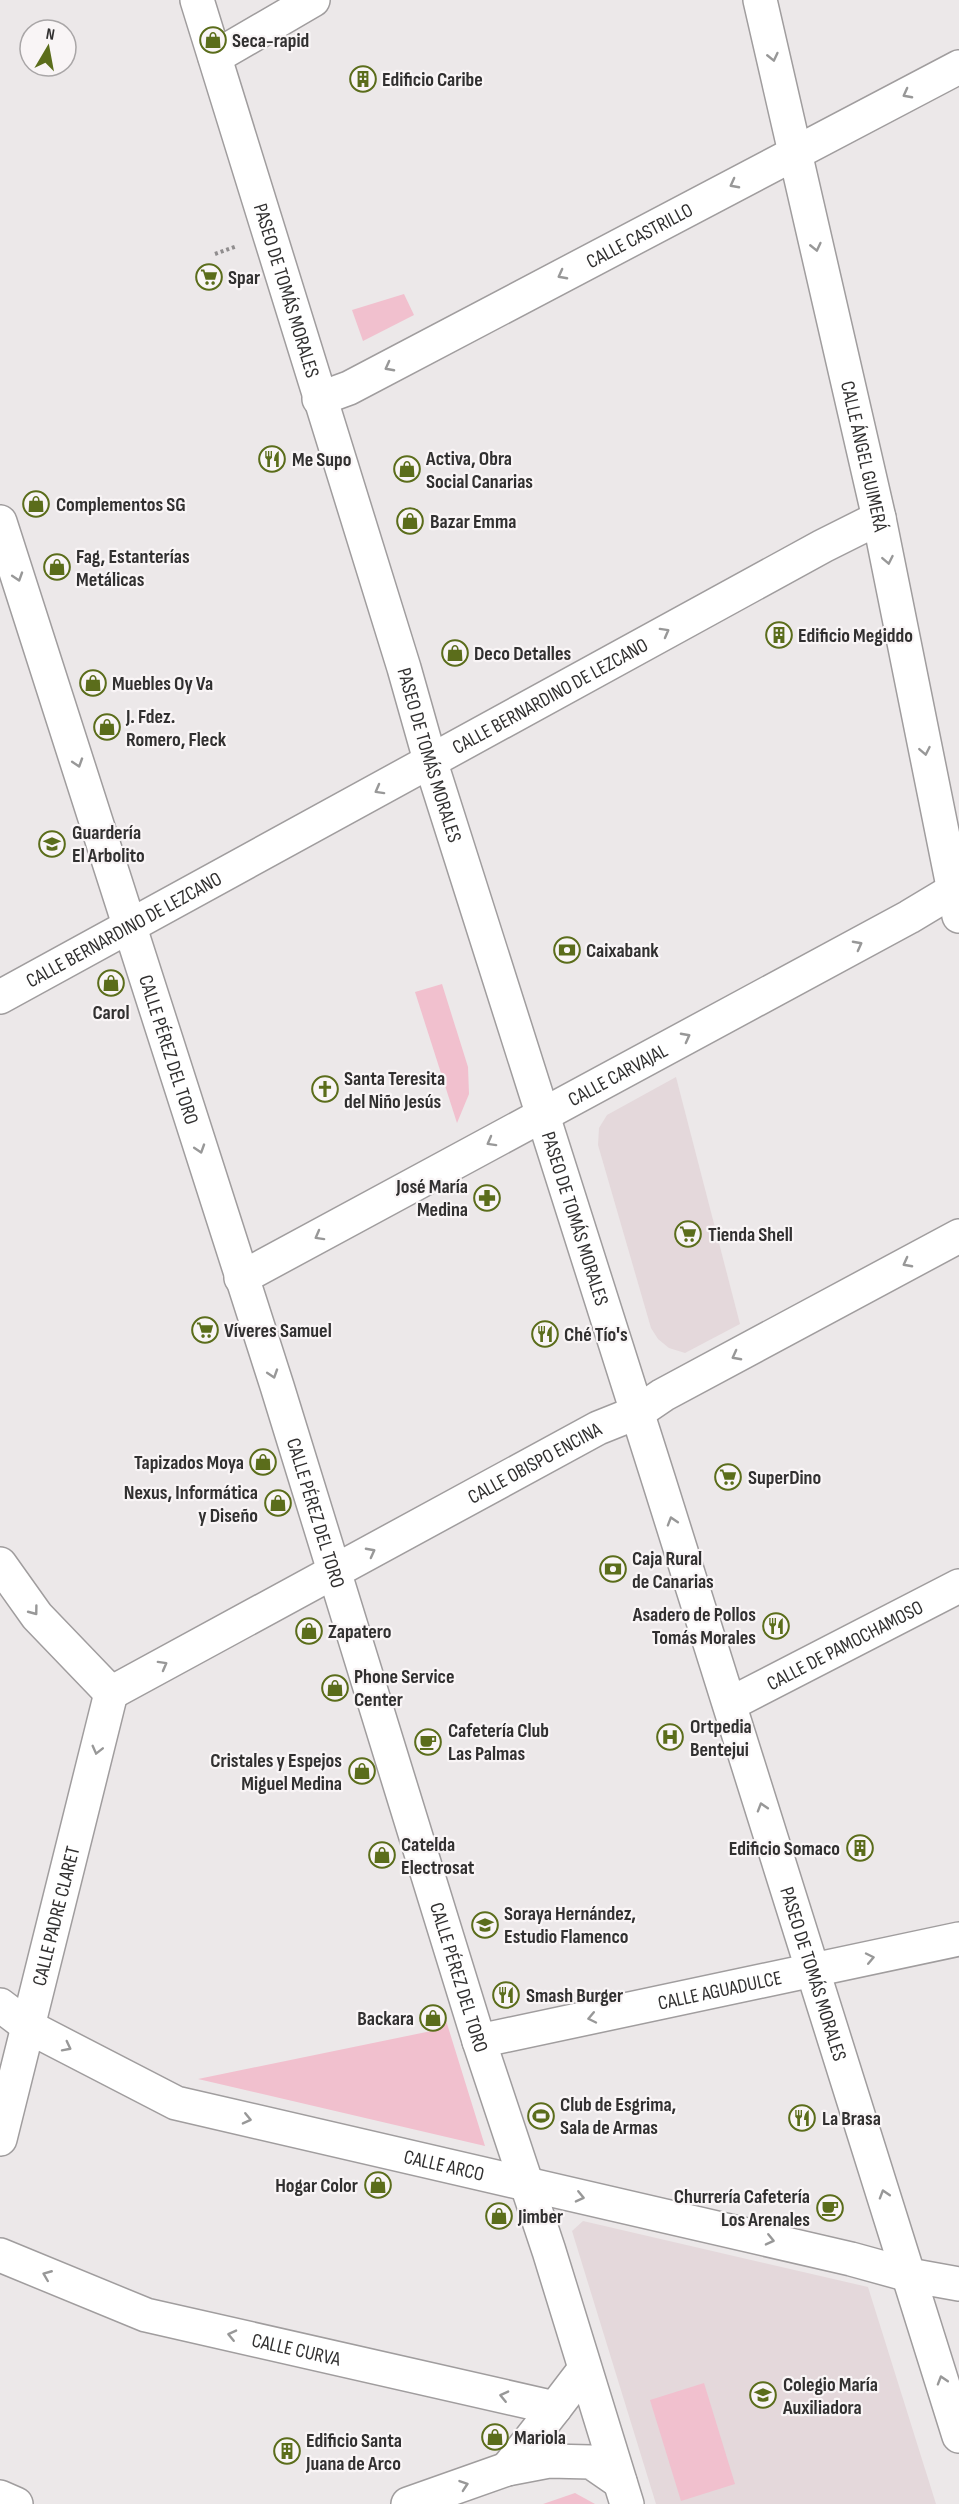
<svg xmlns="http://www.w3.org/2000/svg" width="959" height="2504" font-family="'Sofia Sans Condensed',sans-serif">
<rect width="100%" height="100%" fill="#ece8e9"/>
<g fill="#e4d8db">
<path d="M676,1077L740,1324L685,1353L669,1348L658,1339L651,1328L598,1145L599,1128L607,1115Z"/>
<path d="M583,2221L868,2287L936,2504H656L572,2231Z"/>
</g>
<g fill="#f1c0ce">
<path d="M404,294L414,315L363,341L352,310Z"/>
<path d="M442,984L468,1067L469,1094L457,1123L415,992Z"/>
<path d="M444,2014L485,2146L198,2079L441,2029Z"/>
<path d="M704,2383L735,2484L681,2501L650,2400Z"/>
<path d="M575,2493L595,2504H543Z"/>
</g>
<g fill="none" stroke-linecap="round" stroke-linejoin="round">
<g stroke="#a09d9e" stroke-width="36">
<g id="minor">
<path id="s1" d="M197,0L404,668L430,760L659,1481L959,2436"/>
<path id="s2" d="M760,0L879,518L959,916"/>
<path d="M215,57L313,0"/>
<path id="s3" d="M319,399L349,388L959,67"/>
<path id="s4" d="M0,522L277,1386L479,2041L549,2251L627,2504"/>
<path id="s5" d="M0,997L823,546L879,518"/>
<path id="s6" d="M241,1278L909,917L959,887"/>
<path d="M0,1564L37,1616L111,1693"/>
<path id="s7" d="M111,1693L598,1428L638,1412L663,1395L959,1236"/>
<path id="s8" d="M730,1704L959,1586"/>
<path id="s9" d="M0,2005L29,2027L176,2103L851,2259L909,2275L959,2284"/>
<path id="s10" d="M479,2041L959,1939"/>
<path id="s11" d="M0,2139L111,1693"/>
<path id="s12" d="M0,2255L146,2315L555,2408L584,2370"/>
<path d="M507,2469L555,2408"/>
<path d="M0,2497L16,2504"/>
<path d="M408,2504L507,2469L549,2461L591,2462L620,2482"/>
</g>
</g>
<path stroke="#908d8e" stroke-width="4" stroke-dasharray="3 3" stroke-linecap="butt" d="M215,254L237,246"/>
<use href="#minor" stroke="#fff" stroke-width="33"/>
</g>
<defs><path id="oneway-chevron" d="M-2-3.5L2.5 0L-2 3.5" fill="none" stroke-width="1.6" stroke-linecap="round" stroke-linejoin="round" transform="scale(1.5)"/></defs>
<g stroke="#989898">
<use href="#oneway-chevron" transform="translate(773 57) rotate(77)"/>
<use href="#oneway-chevron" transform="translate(907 94) rotate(152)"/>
<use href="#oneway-chevron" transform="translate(734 184) rotate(152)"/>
<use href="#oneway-chevron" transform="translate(816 247) rotate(77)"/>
<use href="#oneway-chevron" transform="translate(562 275) rotate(152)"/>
<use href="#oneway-chevron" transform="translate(389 367) rotate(152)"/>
<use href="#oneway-chevron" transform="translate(888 560) rotate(79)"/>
<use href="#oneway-chevron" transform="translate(18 577) rotate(72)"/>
<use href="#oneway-chevron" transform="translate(665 632) rotate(-29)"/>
<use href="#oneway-chevron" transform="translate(925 751) rotate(79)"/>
<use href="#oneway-chevron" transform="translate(78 763) rotate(72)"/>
<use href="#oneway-chevron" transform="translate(379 790) rotate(151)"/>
<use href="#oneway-chevron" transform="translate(858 945) rotate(-28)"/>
<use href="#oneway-chevron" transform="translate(686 1037) rotate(-28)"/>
<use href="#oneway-chevron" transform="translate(491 1142) rotate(151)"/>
<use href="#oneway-chevron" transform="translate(200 1149) rotate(72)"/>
<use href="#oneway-chevron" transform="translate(319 1236) rotate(151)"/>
<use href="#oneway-chevron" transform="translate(907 1263) rotate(152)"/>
<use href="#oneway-chevron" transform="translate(736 1356) rotate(152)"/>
<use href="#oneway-chevron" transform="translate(273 1374) rotate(72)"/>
<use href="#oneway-chevron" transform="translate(672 1521) rotate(-107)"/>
<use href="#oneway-chevron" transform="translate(371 1552) rotate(-28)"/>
<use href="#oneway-chevron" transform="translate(34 1611) rotate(53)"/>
<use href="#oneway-chevron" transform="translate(163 1665) rotate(-29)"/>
<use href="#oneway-chevron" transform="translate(97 1750) rotate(104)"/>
<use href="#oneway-chevron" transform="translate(762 1807) rotate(-107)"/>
<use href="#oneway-chevron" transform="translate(870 1958) rotate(-12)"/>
<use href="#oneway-chevron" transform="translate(592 2018) rotate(168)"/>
<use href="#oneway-chevron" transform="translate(67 2047) rotate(27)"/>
<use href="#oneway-chevron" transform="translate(247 2119) rotate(13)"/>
<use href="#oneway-chevron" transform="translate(884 2194) rotate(-107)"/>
<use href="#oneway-chevron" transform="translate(580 2197) rotate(13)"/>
<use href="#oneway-chevron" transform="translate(770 2240) rotate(13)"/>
<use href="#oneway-chevron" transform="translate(47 2275) rotate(-158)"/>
<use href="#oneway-chevron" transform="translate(232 2335) rotate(-167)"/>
<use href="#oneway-chevron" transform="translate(942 2380) rotate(-107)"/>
<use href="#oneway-chevron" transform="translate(504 2396) rotate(-167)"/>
<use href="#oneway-chevron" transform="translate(464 2485) rotate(-19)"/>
</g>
<defs>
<g id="shop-ring" transform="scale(1.35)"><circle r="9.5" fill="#f9f5f6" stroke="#5b6d1b" stroke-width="1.5"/><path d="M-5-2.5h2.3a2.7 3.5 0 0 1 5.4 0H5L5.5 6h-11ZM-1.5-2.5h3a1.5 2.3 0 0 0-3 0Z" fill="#5b6d1b"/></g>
<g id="building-ring" transform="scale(1.35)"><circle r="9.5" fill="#f9f5f6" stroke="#5b6d1b" stroke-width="1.5"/><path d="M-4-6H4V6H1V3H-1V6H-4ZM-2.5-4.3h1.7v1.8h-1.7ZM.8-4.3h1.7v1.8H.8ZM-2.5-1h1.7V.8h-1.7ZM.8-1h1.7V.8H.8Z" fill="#5b6d1b"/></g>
<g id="supermarket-ring" transform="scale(1.35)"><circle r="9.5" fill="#f9f5f6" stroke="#5b6d1b" stroke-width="1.5"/><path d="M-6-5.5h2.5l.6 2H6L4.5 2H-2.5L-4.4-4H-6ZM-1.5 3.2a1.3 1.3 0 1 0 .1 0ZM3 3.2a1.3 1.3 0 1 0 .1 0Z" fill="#5b6d1b"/></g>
<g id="restaurant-ring" transform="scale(1.35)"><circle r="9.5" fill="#f9f5f6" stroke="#5b6d1b" stroke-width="1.5"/><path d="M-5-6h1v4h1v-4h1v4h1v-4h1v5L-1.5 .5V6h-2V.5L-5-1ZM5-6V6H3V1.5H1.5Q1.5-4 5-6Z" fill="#5b6d1b"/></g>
<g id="school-ring" transform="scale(1.35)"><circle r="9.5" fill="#f9f5f6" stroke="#5b6d1b" stroke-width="1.5"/><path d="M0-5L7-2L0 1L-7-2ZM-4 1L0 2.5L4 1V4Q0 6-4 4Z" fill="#5b6d1b"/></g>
<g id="bank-ring" transform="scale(1.35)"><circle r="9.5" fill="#f9f5f6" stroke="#5b6d1b" stroke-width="1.5"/><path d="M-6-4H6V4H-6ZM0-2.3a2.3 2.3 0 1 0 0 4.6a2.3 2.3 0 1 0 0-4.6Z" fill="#5b6d1b"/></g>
<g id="church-ring" transform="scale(1.35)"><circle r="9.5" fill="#f9f5f6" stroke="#5b6d1b" stroke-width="1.5"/><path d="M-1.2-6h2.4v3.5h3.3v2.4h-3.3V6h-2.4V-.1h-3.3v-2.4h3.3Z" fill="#5b6d1b"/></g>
<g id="pharmacy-ring" transform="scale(1.35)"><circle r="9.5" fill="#f9f5f6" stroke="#5b6d1b" stroke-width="1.5"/><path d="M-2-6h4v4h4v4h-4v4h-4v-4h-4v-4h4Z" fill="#5b6d1b"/></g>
<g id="hospital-ring" transform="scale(1.35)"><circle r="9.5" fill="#f9f5f6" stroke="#5b6d1b" stroke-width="1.5"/><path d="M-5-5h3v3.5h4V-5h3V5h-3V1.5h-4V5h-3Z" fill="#5b6d1b"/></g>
<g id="cafe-ring" transform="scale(1.35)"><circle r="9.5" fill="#f9f5f6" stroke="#5b6d1b" stroke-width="1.5"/><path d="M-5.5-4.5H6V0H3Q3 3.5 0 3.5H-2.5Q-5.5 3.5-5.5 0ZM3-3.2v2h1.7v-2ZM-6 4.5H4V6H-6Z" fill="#5b6d1b"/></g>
<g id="stadium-ring" transform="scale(1.35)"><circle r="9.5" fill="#f9f5f6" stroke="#5b6d1b" stroke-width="1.5"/><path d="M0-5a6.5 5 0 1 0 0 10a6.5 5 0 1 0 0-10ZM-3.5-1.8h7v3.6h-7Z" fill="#5b6d1b"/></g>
</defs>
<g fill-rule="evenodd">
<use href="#shop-ring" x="213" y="40"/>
<use href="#building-ring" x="363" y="79"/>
<use href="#supermarket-ring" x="209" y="277"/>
<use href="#restaurant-ring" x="272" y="459"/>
<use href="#shop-ring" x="407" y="469"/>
<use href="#shop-ring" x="36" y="504"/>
<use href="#shop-ring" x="410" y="521"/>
<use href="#shop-ring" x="57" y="567"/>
<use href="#building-ring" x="779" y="635"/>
<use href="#shop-ring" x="455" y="653"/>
<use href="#shop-ring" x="93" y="683"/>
<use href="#shop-ring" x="107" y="727"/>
<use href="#school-ring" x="52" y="844"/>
<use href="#bank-ring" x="567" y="950"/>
<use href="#shop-ring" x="111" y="983"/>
<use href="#church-ring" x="325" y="1089"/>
<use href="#pharmacy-ring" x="487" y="1198"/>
<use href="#supermarket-ring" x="688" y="1234"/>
<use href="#supermarket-ring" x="205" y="1330"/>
<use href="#restaurant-ring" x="545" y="1334"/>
<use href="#shop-ring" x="263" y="1462"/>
<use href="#supermarket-ring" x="728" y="1477"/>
<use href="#shop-ring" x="278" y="1503"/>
<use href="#bank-ring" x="613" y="1569"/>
<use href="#restaurant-ring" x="776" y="1626"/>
<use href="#shop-ring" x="309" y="1631"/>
<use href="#shop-ring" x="335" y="1688"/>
<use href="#hospital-ring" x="670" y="1737"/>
<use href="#cafe-ring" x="428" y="1742"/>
<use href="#shop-ring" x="362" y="1771"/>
<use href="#building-ring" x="860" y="1848"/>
<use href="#shop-ring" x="382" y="1855"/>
<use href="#school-ring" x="485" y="1925"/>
<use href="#restaurant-ring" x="506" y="1995"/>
<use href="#shop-ring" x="433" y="2018"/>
<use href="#stadium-ring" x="541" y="2116"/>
<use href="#restaurant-ring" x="802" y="2118"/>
<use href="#shop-ring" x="378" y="2185"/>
<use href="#cafe-ring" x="830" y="2208"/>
<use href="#shop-ring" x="499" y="2216"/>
<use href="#school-ring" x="763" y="2395"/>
<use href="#shop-ring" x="495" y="2437"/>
<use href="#building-ring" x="287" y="2451"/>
</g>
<g text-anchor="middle" stroke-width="4.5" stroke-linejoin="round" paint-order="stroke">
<g font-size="20" font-weight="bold" fill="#313030" stroke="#f9f5f6" text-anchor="start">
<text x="232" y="47">Seca-rapid</text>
<text x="382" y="86">Edificio Caribe</text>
<text x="228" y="284">Spar</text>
<text x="426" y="465">Activa, Obra<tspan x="426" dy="23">Social Canarias</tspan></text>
<text x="292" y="466">Me Supo</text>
<text x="56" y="511">Complementos SG</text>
<text x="430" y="528">Bazar Emma</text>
<text x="76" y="563">Fag, Estanterías<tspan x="76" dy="23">Metálicas</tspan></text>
<text x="798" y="642">Edificio Megiddo</text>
<text x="474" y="660">Deco Detalles</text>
<text x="112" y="690">Muebles Oy Va</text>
<text x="126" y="723">J. Fdez.<tspan x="126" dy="23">Romero, Fleck</tspan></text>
<text x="72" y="839">Guardería<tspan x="72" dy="23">El Arbolito</tspan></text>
<text x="586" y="957">Caixabank</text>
<text x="111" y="1019" text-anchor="middle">Carol</text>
<text x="344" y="1085">Santa Teresita<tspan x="344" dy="23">del Niño Jesús</tspan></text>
<text x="468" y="1193" text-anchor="end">José María<tspan x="468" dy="23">Medina</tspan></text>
<text x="708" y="1241">Tienda Shell</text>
<text x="224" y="1337">Víveres Samuel</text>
<text x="564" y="1341">Ché Tío's</text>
<text x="244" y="1469" text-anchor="end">Tapizados Moya</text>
<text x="748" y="1484">SuperDino</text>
<text x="258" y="1499" text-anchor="end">Nexus, Informática<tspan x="258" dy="23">y Diseño</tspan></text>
<text x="632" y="1565">Caja Rural<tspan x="632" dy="23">de Canarias</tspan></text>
<text x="756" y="1621" text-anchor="end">Asadero de Pollos<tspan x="756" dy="23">Tomás Morales</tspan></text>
<text x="328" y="1638">Zapatero</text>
<text x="354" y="1683">Phone Service<tspan x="354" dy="23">Center</tspan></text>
<text x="690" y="1733">Ortpedia<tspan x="690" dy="23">Bentejui</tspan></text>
<text x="448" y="1737">Cafetería Club<tspan x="448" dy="23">Las Palmas</tspan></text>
<text x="342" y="1767" text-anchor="end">Cristales y Espejos<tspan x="342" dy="23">Miguel Medina</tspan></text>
<text x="401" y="1851">Catelda<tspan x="401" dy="23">Electrosat</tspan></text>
<text x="840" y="1855" text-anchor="end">Edificio Somaco</text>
<text x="504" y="1920">Soraya Hernández,<tspan x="504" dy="23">Estudio Flamenco</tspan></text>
<text x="526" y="2002">Smash Burger</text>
<text x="414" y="2025" text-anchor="end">Backara</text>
<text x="560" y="2111">Club de Esgrima,<tspan x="560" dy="23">Sala de Armas</tspan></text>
<text x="822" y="2125">La Brasa</text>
<text x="358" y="2192" text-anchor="end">Hogar Color</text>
<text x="810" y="2203" text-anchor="end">Churrería Cafetería<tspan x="810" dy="23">Los Arenales</tspan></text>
<text x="518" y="2223">Jimber</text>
<text x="783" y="2391">Colegio María<tspan x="783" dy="23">Auxiliadora</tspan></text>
<text x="514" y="2444">Mariola</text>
<text x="306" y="2447">Edificio Santa<tspan x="306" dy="23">Juana de Arco</tspan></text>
</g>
<g font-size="20" fill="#313030" stroke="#f9f5f6">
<text dy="7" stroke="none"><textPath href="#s3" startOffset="360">CALLE CASTRILLO</textPath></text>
<text dy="7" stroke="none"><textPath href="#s1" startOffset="304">PASEO DE TOMÁS MORALES</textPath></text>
<text dy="7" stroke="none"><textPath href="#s2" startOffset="468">CALLE ÁNGEL GUIMERÁ</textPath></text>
<text dy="7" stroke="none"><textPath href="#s5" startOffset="627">CALLE BERNARDINO DE LEZCANO</textPath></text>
<text dy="7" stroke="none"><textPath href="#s1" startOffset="790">PASEO DE TOMÁS MORALES</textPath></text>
<text dy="7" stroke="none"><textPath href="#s5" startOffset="141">CALLE BERNARDINO DE LEZCANO</textPath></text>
<text dy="7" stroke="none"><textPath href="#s4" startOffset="554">CALLE PÉREZ DEL TORO</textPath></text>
<text dy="7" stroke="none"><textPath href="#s6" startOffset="428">CALLE CARVAJAL</textPath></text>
<text dy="7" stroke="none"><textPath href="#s1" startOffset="1276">PASEO DE TOMÁS MORALES</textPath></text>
<text dy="7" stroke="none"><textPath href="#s7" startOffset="482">CALLE OBISPO ENCINA</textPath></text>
<text dy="7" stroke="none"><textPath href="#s4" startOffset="1040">CALLE PÉREZ DEL TORO</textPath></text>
<text dy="7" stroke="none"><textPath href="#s8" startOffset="129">CALLE DE PAMOCHAMOSO</textPath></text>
<text dy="7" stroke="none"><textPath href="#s11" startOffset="230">CALLE PADRE CLARET</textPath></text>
<text dy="7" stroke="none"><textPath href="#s1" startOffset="2068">PASEO DE TOMÁS MORALES</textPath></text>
<text dy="7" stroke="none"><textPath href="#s4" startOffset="1526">CALLE PÉREZ DEL TORO</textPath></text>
<text dy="7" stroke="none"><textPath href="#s10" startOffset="246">CALLE AGUADULCE</textPath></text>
<text dy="7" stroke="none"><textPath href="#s9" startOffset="477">CALLE ARCO</textPath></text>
<text dy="7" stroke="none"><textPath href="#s12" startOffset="312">CALLE CURVA</textPath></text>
</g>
</g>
<g transform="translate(48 48) rotate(10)"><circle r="28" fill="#f9f5f6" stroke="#a9a6a7" stroke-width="1.5"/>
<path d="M0-4.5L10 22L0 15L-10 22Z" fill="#5b6d1b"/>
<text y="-9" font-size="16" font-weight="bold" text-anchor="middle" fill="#313030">N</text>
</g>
</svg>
